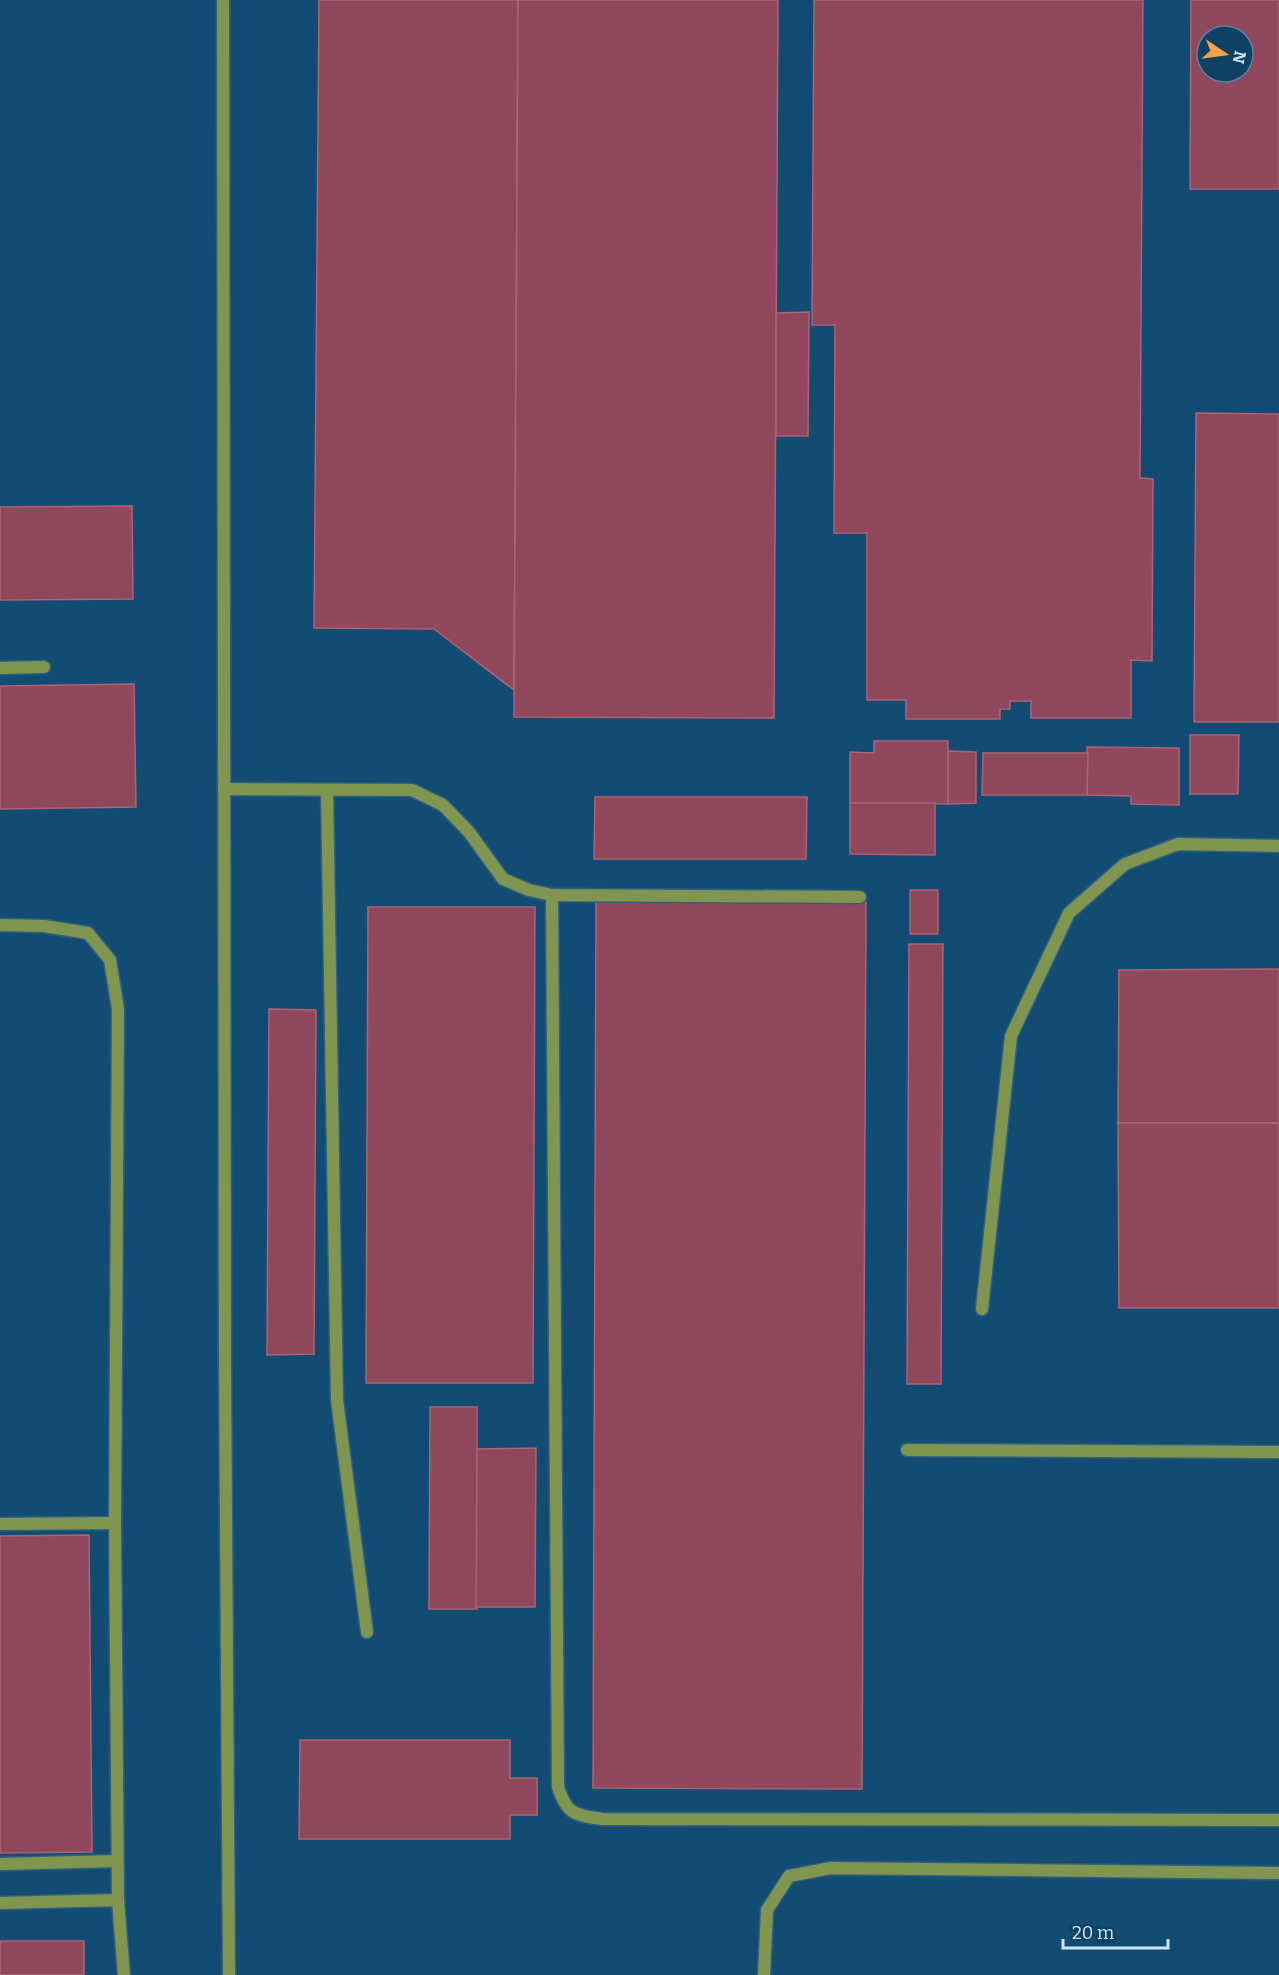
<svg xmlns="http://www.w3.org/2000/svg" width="1279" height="1975" font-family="Bitter,serif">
<rect width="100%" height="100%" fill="#0e4164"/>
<path fill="#134c73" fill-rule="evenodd" d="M0,0H1279V1975H0ZM1207,36H1243V72H1207Z"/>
<g fill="#8f475b" stroke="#ae6377" stroke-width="1.5" fill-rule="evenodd">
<path d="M319,0H518L514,690L434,629L314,628Z"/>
<path d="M518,0H778L774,718L514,717Z"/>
<path d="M814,0H1143L1140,478L1153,479L1152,661L1131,660V718H1031V701H1010V709H1000V719H906V700H867V533H834L835,325H812Z"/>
<path d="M1191,0H1279V189H1190ZM1207,36H1243V72H1207Z"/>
<path d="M809,312L808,436H776V313Z"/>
<path d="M1196,413L1279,414V722H1194Z"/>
<path d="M132,506L133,599L0,600V507Z"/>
<path d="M134,684L136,807L0,809V686Z"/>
<path d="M1190,735H1239L1238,794H1190Z"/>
<path d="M874,741H948V804L850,803V752L874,753Z"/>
<path d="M1087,747L1179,748V805L1131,804V796L1087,795Z"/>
<path d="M948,751L976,752V803L948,804Z"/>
<path d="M983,753H1088L1087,795H982Z"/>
<path d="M595,797H807L806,859H594Z"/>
<path d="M850,803H935V855L850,854Z"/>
<rect x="910" y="890" width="28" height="44"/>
<path d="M596,902H866L862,1789L593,1788Z"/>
<path d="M368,907H535L533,1383H366Z"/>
<path d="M909,944H943L941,1384H907Z"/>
<path d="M1279,969V1123H1118L1119,970Z"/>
<path d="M269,1009L316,1010L314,1354L267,1355Z"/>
<path d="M1118,1123H1279V1308H1119Z"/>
<path d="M430,1407H477V1609H429Z"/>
<path d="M536,1448L535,1607H476L477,1449Z"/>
<path d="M89,1535L92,1852L0,1853V1536Z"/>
<path d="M300,1740H510V1778H537V1815H510V1839H299Z"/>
<rect x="0" y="1941" width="84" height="34"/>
</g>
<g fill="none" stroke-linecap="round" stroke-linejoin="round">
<g stroke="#305f7f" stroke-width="15">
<g id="service">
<path d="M0,668L44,667"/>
<path d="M224,789L412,790L443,805L469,832L503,879L529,890L552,895L860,897"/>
<path d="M327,790L337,1400L367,1632"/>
<path d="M552,895L558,1787C567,1815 575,1815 602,1819L1279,1820"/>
<path d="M0,925L44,926L88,933L110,960L118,1009L115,1523L118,1900"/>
<path d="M982,1309L1011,1036L1069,913L1125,864L1178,844L1279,846"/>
<path d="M907,1450L1279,1452"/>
<path d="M0,1524L115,1523"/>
<path d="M0,1864L117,1861"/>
<path d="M0,1903L118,1900L124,1975"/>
<path d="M764,1975L767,1910L789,1876L831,1868L1279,1873"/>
</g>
</g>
<g stroke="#305f7f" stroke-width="15">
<path id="minor" d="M223,0L225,1364L229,1975"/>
</g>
<use href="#service" stroke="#809650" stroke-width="12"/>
<use href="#minor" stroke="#809650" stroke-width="12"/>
</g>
<g transform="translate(1225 54) rotate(103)"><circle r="28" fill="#0e4164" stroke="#5a83a0" stroke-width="1.5"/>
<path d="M0-4.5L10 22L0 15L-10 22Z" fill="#f7a148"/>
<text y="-9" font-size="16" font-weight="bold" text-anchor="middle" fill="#cce5fa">N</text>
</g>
<path d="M1063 1939v9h105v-9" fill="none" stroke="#cce5fa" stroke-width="3"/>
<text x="1072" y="1939" font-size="18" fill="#cce5fa" stroke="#0e4164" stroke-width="4.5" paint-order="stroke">20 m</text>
</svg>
